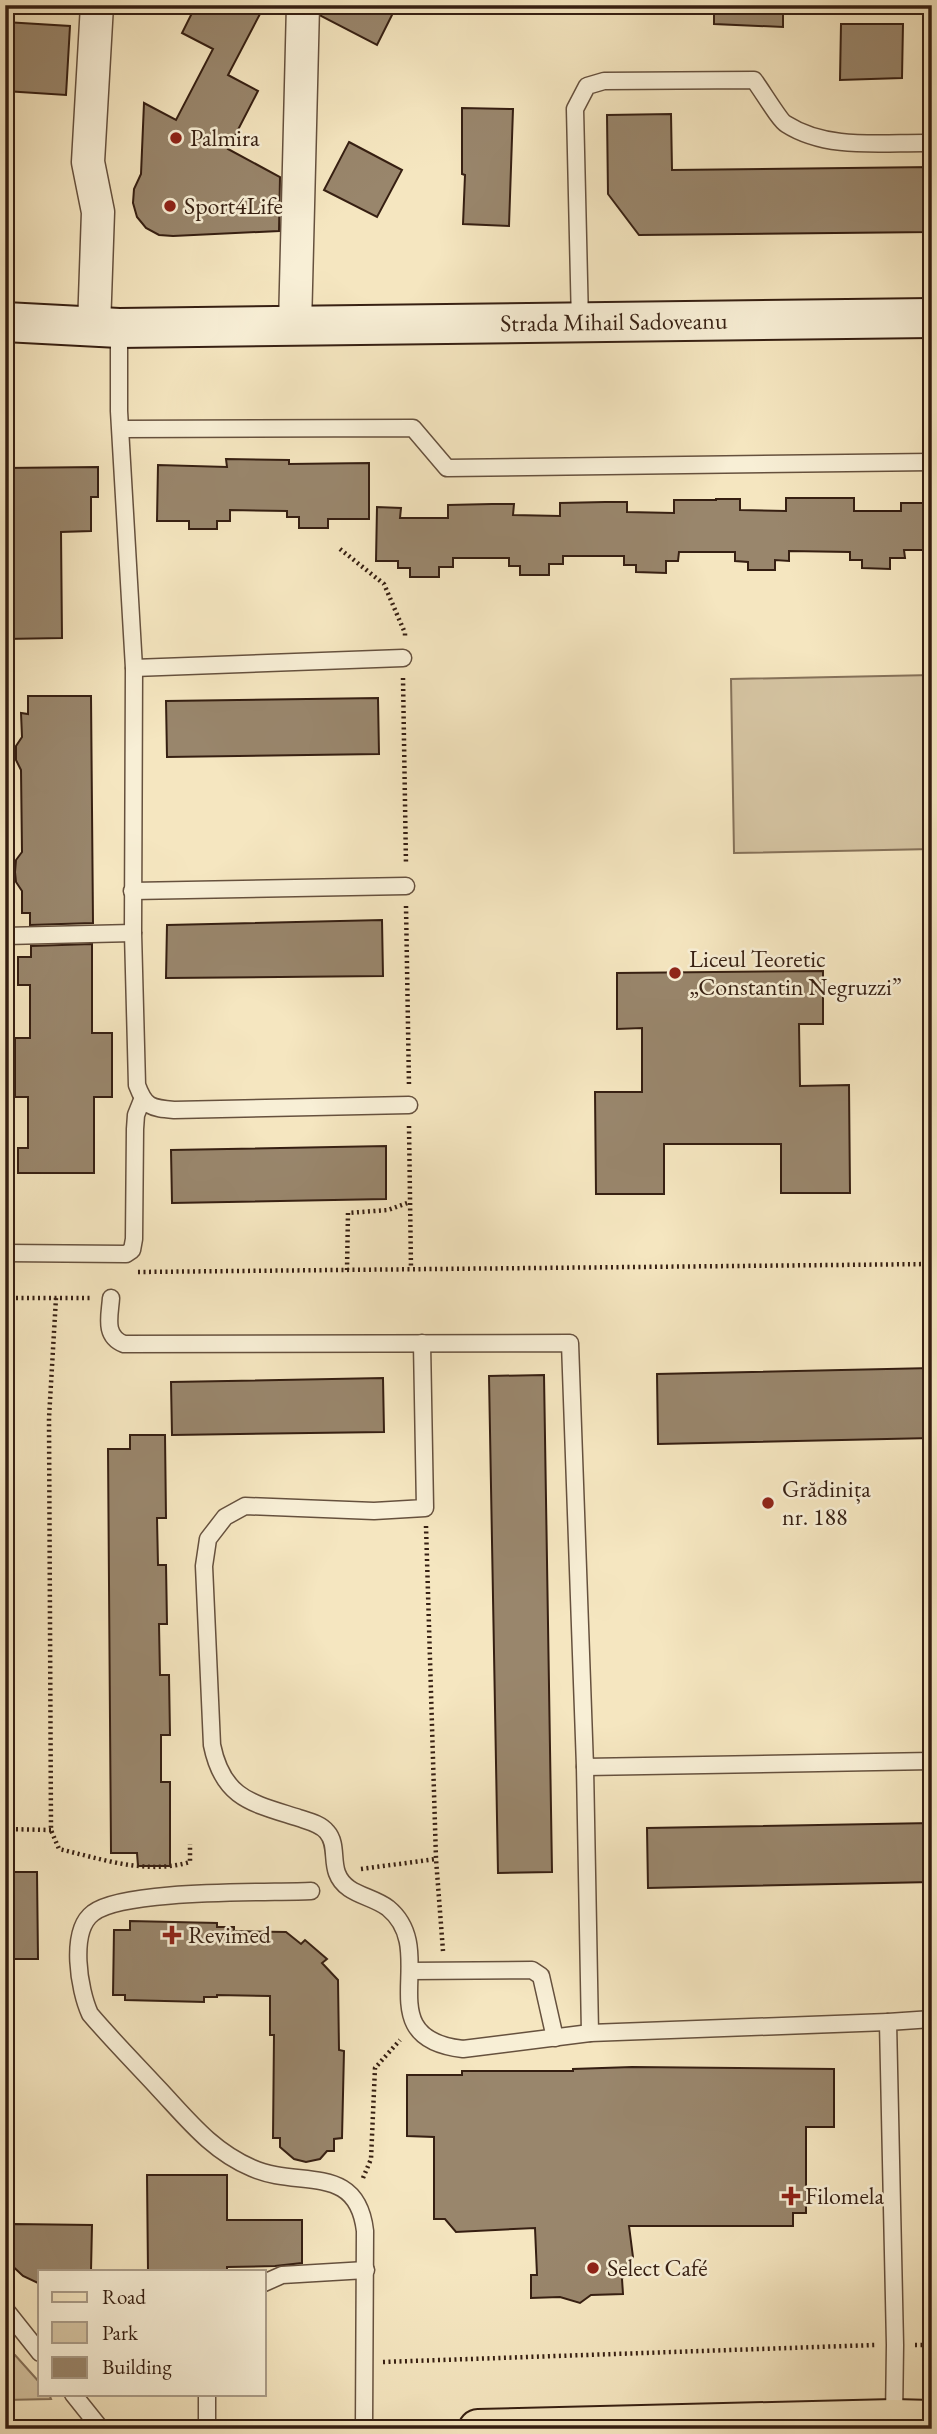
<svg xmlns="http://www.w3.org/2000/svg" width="937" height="2434" font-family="'EB Garamond',serif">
<rect width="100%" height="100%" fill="#f5e6c0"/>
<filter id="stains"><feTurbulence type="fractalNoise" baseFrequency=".00286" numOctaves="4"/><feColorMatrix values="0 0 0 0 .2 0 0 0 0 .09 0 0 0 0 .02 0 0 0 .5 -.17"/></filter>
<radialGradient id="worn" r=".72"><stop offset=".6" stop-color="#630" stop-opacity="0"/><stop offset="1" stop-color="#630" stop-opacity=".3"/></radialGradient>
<g fill="#d5c4a2" stroke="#86725a" stroke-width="2">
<path d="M932,675V849L734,853L731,679Z"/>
<path d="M5,2354L15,2355L40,2383V2394H49L51,2399L5,2400Z"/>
</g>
<g fill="#99866c" stroke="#361f12" stroke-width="2">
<path d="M196,5H243L260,14L228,75L258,91L228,149L280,177L279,231L173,236L159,235L146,228L137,217L133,203L134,189L141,174L144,103L176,120L213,49L182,33Z"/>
<path d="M321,5H397L377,45L321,16Z"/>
<path d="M714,5H783V27L714,24Z"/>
<path d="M5,22L70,26L66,95L5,91Z"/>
<path d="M841,24H903L902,78L840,80Z"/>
<path d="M462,108L513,109L509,226L463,224L465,175L462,174Z"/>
<path d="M671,114L672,170L932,167V232L639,235L608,194L607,115Z"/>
<path d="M349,142L402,170L377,217L324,190Z"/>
<path d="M226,459L289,460V464L369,463V519H328V528H299V517H287V511L230,510V521H217V529H189V521H157L158,465L227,467Z"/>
<path d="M98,467V497H91V531L61,532L62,638L5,639V468Z"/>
<path d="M786,498H854V511H901V503H932V550H904L905,558H890V569L862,568V560H850V552L789,551V561L775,560V570H748V562L735,561V552H679L678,561H666V573L636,572V565H624V556H563V564H549V575H520V566H509V558H453V567H439V577H410V568H398V561H376L377,507L401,508L400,518H448V505L492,504H514L513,515L560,516V503L605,502H627V512L674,513V500H716V499H740V510L786,511Z"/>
<path d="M28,696H91L93,923L30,925V913H22V891L16,882L15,872L16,860L22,852L21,770L16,760V746L22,737L21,713L28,714Z"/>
<path d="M378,698L379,754L167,757L166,701Z"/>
<path d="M382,920L383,976L166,978L167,925Z"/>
<path d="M92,944V1033H112V1097H94V1173H18V1148H28V1097H15V1038H30V985H18V957H31V946Z"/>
<path d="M823,971V1024H799L800,1086L849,1085L850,1193H781V1144H664V1194H596L595,1092H642V1028L617,1029V973Z"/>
<path d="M386,1146V1199L172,1203L171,1150Z"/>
<path d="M932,1368V1438L658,1444L657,1374Z"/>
<path d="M544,1375L552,1872L498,1873L489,1376Z"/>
<path d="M383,1378L384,1432L172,1435L171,1382Z"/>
<path d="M130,1435H165L166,1518H157L158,1565H166L167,1624H159L160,1675H169L170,1735H161V1782H170V1866H138L137,1853H111L108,1449H130Z"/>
<path d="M932,1823V1882L648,1888L647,1828Z"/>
<path d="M5,1872H37L38,1959H5Z"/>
<path d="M130,1921L217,1923V1927H234V1931L286,1932L301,1944L305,1940L327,1959L322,1963L338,1980L339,2050L344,2051L342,2138L334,2139V2151H327L320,2159L306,2162L294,2159L280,2147V2138H273L274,2035H270V1996L217,1995V1997H204V2002L125,2000V1995H113L114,1930H130Z"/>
<path d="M632,2067L834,2069V2127H806V2213H793V2226H629L633,2257L622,2279L623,2294L591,2295L580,2303L560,2297L531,2298V2275H537L535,2228L456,2232L445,2219H434V2137L407,2136V2075H462V2071H573V2069Z"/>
<path d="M147,2175H227V2220H302V2263L275,2266L227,2267V2271H148Z"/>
<path d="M13,2224L92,2225L91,2271H40V2284L23,2276L5,2259V2238H13Z"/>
</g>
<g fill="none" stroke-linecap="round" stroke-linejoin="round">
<g stroke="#66513e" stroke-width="19">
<g id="lane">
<path d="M580,323L575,109L587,86L604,81L754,80C761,89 780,121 786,124C828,151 884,142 932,143"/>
<path d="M119,328V411L134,668L133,933L137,1085C145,1107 151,1108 174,1110L409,1105"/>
<path d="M122,429L413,428L447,468L932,462"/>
<path d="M134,668L403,658"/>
<path d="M132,891L406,886"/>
<path d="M5,936L133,933"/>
<path d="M5,1253L126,1254L132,1250L134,1239L135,1129L136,1115L142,1100"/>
<path d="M111,1298C110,1315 103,1336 124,1344L570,1343L585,1767L932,1761"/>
<path d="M422,1343L425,1508L374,1511L245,1506L225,1517L208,1539L204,1566L212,1745C223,1799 252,1803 299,1818C308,1821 321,1824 327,1832C337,1843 332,1860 337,1873C345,1895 371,1895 388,1908C442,1952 365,2038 463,2049L590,2033L888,2022"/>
<path d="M585,1767L590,2033"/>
<path d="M311,1891C267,1893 123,1889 93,1913C69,1931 79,1990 90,2014C112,2040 136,2064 159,2089C188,2120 212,2151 252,2168C299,2189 357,2162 365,2231L364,2429"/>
<path d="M410,1971L532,1970L541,1976L555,2038"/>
<path d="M264,2283L282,2275L366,2270"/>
<path d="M5,2309L40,2353"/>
<path d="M73,2394L101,2429"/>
<path d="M894,2419L895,2345L888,2022L932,2019"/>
<path d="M207,2429V2394"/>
</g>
</g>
<g stroke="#66513e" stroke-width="35">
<g id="street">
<path d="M295,326L303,5"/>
<path d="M94,327L98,212L88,162L97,5"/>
</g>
</g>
<g stroke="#361f12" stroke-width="42">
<g id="secondary">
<path id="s1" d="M5,322L119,328L932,318"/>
</g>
</g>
<g stroke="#361f12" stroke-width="42">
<path id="primary" d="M478,2429L894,2419L932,2420"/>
</g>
<g stroke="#361f12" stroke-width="4.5" stroke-dasharray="2 3.5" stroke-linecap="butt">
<path d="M340,549L384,584L405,633V638"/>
<path d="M403,678L406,865"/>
<path d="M406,906L409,1086"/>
<path d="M409,1126L411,1269"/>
<path d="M347,1270L348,1213L388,1210L410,1202"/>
<path d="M138,1272L932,1264"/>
<path d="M5,1298H92"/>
<path d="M56,1298L49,1418L51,1830L59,1849C102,1859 146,1875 190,1862V1844"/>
<path d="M426,1526L436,1859L443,1951"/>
<path d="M5,1829L51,1830"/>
<path d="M361,1869L436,1859"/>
<path d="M363,2178L371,2159L375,2068L400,2040"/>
<path d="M915,2345H932"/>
<path d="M383,2362L875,2345"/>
</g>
<use href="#lane" stroke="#f8efd6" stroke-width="16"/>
<use href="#street" stroke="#f8efd6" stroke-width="32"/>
<use href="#secondary" stroke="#f8efd6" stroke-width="38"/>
<use href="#primary" stroke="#f5e6c0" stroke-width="38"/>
</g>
<g fill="#8f2418" stroke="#f8efd6" stroke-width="2.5">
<circle cx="176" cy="138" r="7"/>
<circle cx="170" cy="206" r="7"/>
<circle cx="675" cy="973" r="7"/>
<circle cx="768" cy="1503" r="7"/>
<path d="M168.5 1924.5h7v7h7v7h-7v7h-7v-7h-7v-7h7z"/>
<path d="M787.5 2185.5h7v7h7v7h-7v7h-7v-7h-7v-7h7z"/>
<circle cx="593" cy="2268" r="7"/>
</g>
<g text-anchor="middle" stroke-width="5" stroke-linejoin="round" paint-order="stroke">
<g font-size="24" fill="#361f12" stroke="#f8efd6" text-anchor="start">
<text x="190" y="146">Palmira</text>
<text x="184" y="214">Sport4Life</text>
<text x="689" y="967">Liceul Teoretic<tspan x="689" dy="28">„Constantin Negruzzi”</tspan></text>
<text x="782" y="1497">Grădinița<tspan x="782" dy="28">nr. 188</tspan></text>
<text x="188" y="1943">Revimed</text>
<text x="805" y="2204">Filomela</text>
<text x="607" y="2276">Select Café</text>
</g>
<g font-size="24" fill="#361f12" stroke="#f8efd6">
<text dy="8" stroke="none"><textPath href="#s1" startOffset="609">Strada Mihail Sadoveanu</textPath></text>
</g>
</g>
<rect width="937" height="2434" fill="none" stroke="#f5e6c0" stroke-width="28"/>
<rect x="7" y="7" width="923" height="2420" fill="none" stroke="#361f12" stroke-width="3.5"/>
<rect x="14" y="14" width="909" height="2406" fill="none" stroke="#361f12" stroke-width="2"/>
<rect x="38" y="2270" width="228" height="126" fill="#f8efd6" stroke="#aa9c88" stroke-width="2"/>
<rect x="52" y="2292" width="35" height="10" fill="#f5e6c0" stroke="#aa9c88" stroke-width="2"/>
<text x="102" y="2304" font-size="21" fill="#361f12">Road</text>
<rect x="52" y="2322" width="35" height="21" fill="#d5c4a2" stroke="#aa9c88" stroke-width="2"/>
<text x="102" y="2340" font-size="21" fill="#361f12">Park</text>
<rect x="52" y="2357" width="35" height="21" fill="#99866c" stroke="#aa9c88" stroke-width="2"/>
<text x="102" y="2374" font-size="21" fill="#361f12">Building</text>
<rect width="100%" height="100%" filter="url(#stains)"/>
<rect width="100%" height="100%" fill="url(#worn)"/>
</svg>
